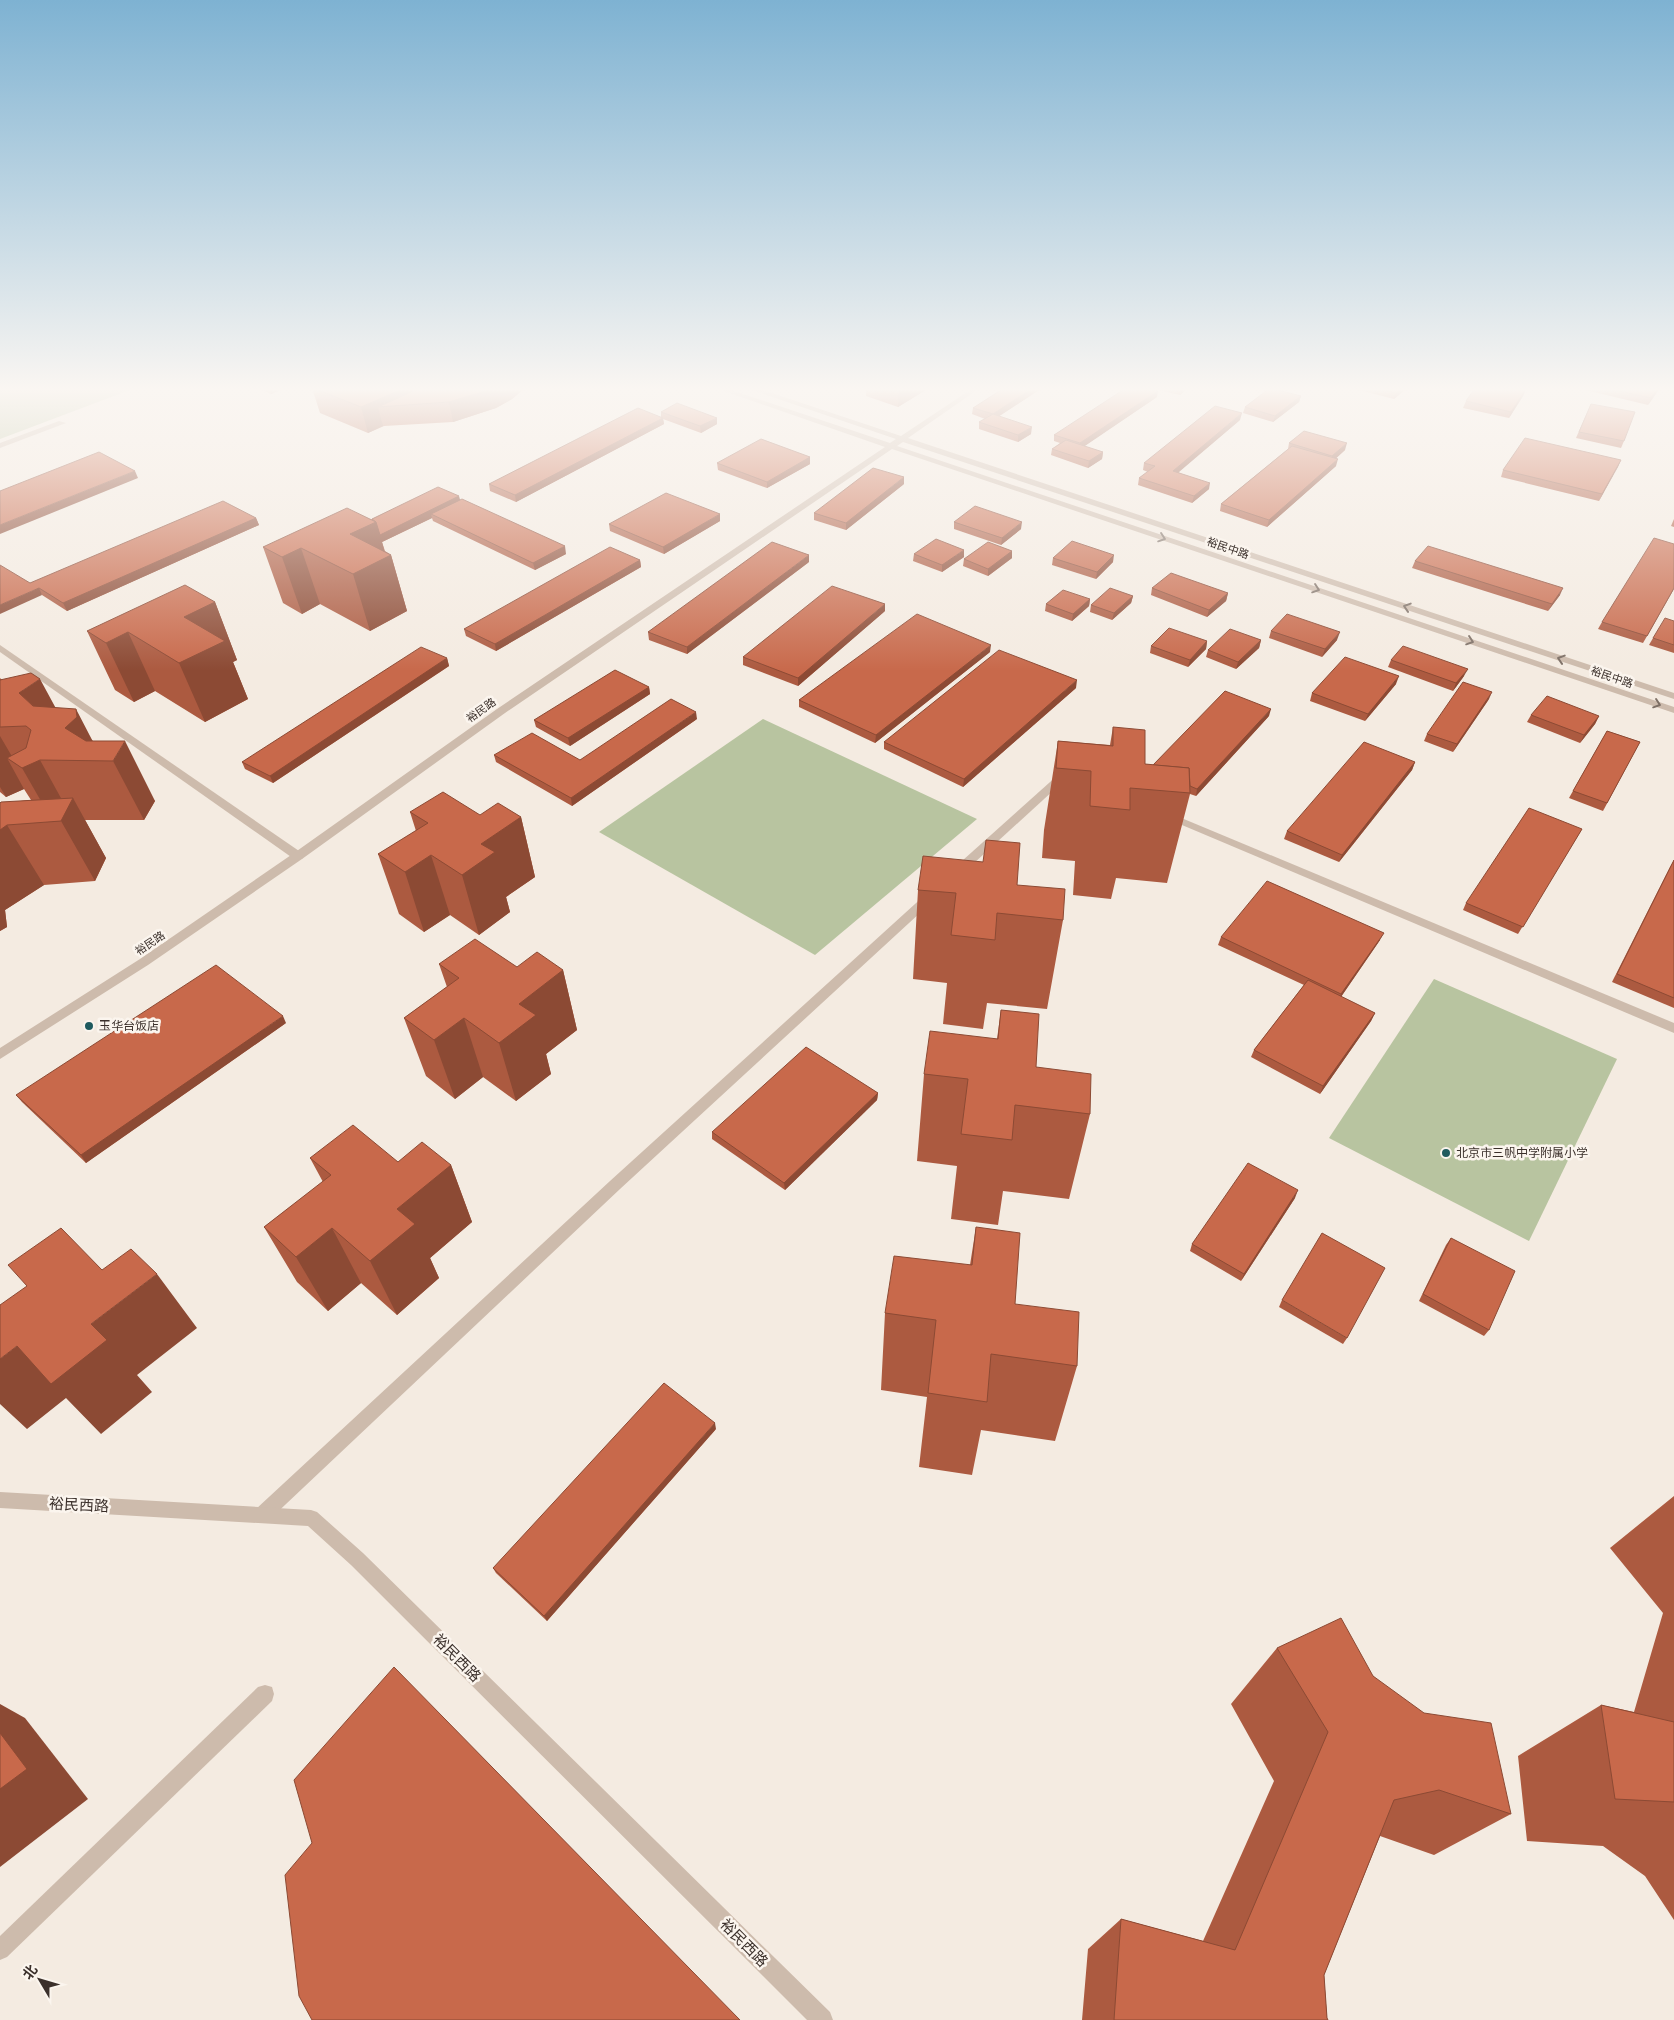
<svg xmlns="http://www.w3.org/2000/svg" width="1674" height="2020" font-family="'Titillium Web','Noto Sans SC',sans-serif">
<rect width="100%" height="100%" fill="#f4ebe1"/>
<g fill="#b8c4a0">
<path d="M0,388H135L0,439Z"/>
<path d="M763,719L977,819L815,955L599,832Z"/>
<path d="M1434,979L1617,1059L1529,1241L1329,1138Z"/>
</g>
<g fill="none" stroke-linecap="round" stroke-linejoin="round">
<path fill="#cdbbac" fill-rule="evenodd" d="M265,1685L272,1687L274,1694L272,1701L7,1957L0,1960V1936L258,1687Z"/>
<g fill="#cdbbac" fill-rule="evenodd">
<path d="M59,421L66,423L0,448V443Z"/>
<path d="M0,645L302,853L304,856L302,859H294L0,652Z"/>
<path d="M1063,773L1067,774L1068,776L1067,778L961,875H953L951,872L953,869L1059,774Z"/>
<path d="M1167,812L1674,1023V1033L1163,817L1162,815Z"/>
<path d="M930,893L934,894L936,897L934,900L620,1189L268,1521L262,1523L256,1521L254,1515L256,1509L610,1181L926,894Z"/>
</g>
<g fill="#cdbbac" fill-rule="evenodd">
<path d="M715,388H725L890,443L896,439L746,388H757L901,436L973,388H980L908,438L1674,693V699L903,442L897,446L1674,707V713L892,449L505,713L302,859L148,965L0,1059V1048L140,959L294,853L497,709L885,447Z"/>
<path d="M0,1492L311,1510L317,1512L363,1553L830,2012L833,2020H807L351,1565L308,1526L0,1508Z"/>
</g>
</g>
<g fill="#ac5a40">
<path d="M258,388H286L271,394Z"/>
<path d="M312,388H525L512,399L496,408L453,422L384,426L368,433L320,413Z"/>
<path d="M866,388H929L898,407L866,396Z"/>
<path d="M1004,388H1042L999,416L1031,434L1018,442L979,429V422L985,419L972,414L973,408Z"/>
<path d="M1154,388H1188L1180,395L1154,389Z"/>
<path d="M1351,388H1407L1394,399Z"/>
<path d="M1577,388H1660L1648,405Z"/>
<path d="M1526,389L1523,396L1509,418L1463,408L1466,401Z"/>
<path d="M1301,396L1299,402L1273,422L1243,413L1245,407Z"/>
<path d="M1157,397L1084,446L1103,452L1102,459L1088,468L1051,455L1052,449L1060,443L1054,441V435Z"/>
<path d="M1591,404L1624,441L1621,448L1576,438Z"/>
<path d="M661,412L717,424L701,433L663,419L664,424L516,502L490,491L489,484L661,417Z"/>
<path d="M1240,420L1178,472L1209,489L1192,503L1138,485L1139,478L1148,472L1143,470L1144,463Z"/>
<path d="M1289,443L1345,450L1335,459L1336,466L1267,527L1220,511L1221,504L1288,449Z"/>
<path d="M810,457V464L767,488L718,470L717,463Z"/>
<path d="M1621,460L1599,501L1501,477L1503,470Z"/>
<path d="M904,484L846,530L814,520V513Z"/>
<path d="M460,500L566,554L535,570L433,521L432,518L382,542L385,551L391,555L407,611L370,631L320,604L302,614L283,603L263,547L372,519Z"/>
<path d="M256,518L259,525L67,611L42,595L30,583Z"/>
<path d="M1674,519V527L1671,526Z"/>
<path d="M720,521L664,554L610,531L609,524Z"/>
<path d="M954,522L1021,529L1001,545L954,529Z"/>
<path d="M1012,551V558L988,576L963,566L964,559Z"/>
<path d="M914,554L964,557L942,572L913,561Z"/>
<path d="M1053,558L1113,562L1096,579L1052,565Z"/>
<path d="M640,560L641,567L496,651L466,636L464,629Z"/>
<path d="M1415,561L1560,595L1548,611L1412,568Z"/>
<path d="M809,562L687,654L649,640L648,632Z"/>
<path d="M1152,588L1228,593L1226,601L1207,617L1151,595Z"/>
<path d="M1674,589L1643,643L1598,629L1602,622Z"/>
<path d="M1133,596L1131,603L1112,620L1090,612L1091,605Z"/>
<path d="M1090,599L1089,606L1072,621L1045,611L1046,604Z"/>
<path d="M215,602L237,660L233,662L248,699L205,722L155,691L134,702L115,690L87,631Z"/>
<path d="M885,611L798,686L743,665V657Z"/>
<path d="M1674,621V653L1649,645L1653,638Z"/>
<path d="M1271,631L1337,640L1322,657L1269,638Z"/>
<path d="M1261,640L1259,648L1236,669L1206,657L1208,650Z"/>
<path d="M1207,641L1206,649L1188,667L1150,653L1151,646Z"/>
<path d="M990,652L875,743L799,707V700Z"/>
<path d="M447,658L449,666L273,783L245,769L242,762Z"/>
<path d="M1391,660L1464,676L1453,691L1388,667Z"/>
<path d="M0,678L1,679L55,707L93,741L155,801L144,820H85L106,858L95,881L44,885L5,910L7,927L0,931V803L31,800L24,789L6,797L0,792Z"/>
<path d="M1396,684L1365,721L1310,701L1312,693Z"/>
<path d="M649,687L650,694L570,746L536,727L534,720Z"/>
<path d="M1076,688L963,787L884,749V742Z"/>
<path d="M1489,699L1453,752L1424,741L1427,734Z"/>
<path d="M1531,715L1599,716L1595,724L1580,743L1527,722Z"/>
<path d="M1269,716L1196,796L1190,794L1167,883L1116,878L1111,899L1073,895L1075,861L1042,858L1044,830L1058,741L1110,745L1113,727L1145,764L1153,765Z"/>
<path d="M697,719L572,806L496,762L494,755L580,760Z"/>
<path d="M1607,731L1640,742L1603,811L1569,798Z"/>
<path d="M1415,762L1412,770L1339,862L1284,839L1287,831Z"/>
<path d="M410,812L521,817L535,877L506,897L510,912L479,935L450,915L424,932L399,914L378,854L416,831Z"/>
<path d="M1582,829L1518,934L1463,910L1466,903Z"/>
<path d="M1674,860V1008L1612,982L1670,867Z"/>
<path d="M1017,885L1063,920L1047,1009L987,1003L983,1029L943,1024L947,983L913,979L918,890Z"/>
<path d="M1221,937L1380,940L1341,997L1375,1013L1371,1021L1320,1094L1251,1057L1254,1050L1304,985L1218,945Z"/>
<path d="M439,964L563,970L577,1030L546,1054L551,1074L516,1101L483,1077L455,1099L426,1076L404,1018L447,987Z"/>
<path d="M1001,1010L1036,1067L1090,1114L1069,1199L1003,1191L998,1225L951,1219L957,1166L917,1161L924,1074L997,1039Z"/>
<path d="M286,1023L86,1163L22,1102L16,1095Z"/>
<path d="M878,1093L877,1100L785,1190L712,1139V1132Z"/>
<path d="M310,1158L398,1162L451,1165L472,1222L430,1258L439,1278L397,1315L361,1283L328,1311L297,1282L264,1227L323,1182Z"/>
<path d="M1295,1198L1241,1281L1190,1251L1192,1244Z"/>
<path d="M976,1227L1015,1304L1077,1366L1055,1441L981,1430L972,1475L919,1467L927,1397L881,1390L885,1313L970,1265Z"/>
<path d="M1451,1238L1489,1330L1484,1336L1419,1301L1446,1245Z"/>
<path d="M1282,1300L1347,1338L1343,1344L1279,1307Z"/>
<path d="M716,1429L547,1621L496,1573L493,1568Z"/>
<path d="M1674,1496V1920L1645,1876L1603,1846L1527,1841L1518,1756L1601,1705L1634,1712L1663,1613L1610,1548Z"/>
<path d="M1277,1648L1373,1676L1511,1814L1434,1855L1380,1836L1324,1975L1327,2018L1328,2020H1082L1088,1949L1121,1919L1203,1941L1274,1781L1231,1704Z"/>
</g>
<g fill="#8c4a34">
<path d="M269,388H286L271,394Z"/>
<path d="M405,388H468L378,407L383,426L368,433L361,407Z"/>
<path d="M495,388H525L512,399L496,408L453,422L449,402Z"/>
<path d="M899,388H929L898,407Z"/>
<path d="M1033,388H1042L992,421L993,414Z"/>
<path d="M1182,388H1188L1180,395L1181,389Z"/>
<path d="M1402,388H1407L1394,399L1396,393Z"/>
<path d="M1658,388H1660L1648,405L1651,398Z"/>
<path d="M1526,389L1523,396L1509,418L1511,412Z"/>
<path d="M1158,391L1157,397L1079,450L1080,443Z"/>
<path d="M1301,396L1299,402L1273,422L1275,416Z"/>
<path d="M1242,413L1240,420L1172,478L1173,471Z"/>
<path d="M663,418L664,424L516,502L515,495Z"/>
<path d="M717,418V424L701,433L700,426Z"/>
<path d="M1032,427L1031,434L1018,442V435Z"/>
<path d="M1347,443L1345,450L1331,463L1332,456Z"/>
<path d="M1103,452L1102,459L1088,468L1089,461Z"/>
<path d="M810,457V464L767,488V482Z"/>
<path d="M1338,459L1336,466L1267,527L1269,520Z"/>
<path d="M1621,460L1618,467L1599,501L1602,494Z"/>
<path d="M135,471L138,478L0,534V525Z"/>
<path d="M904,477V484L846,530V523Z"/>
<path d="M1210,483L1209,489L1192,503L1194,496Z"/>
<path d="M459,496L461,503L431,514L432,518L382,542L386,557L391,555L407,611L370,631L353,574L350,534L376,522Z"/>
<path d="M720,514V521L664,554L663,547Z"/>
<path d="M256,518L259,525L67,611L63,603Z"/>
<path d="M1022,522L1021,529L1001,545L1002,538Z"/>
<path d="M565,546L566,554L535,570L533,563Z"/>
<path d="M301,548L320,604L302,614L282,557Z"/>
<path d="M964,550V557L942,572V565Z"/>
<path d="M1012,551V558L988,576V569Z"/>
<path d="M809,555V562L687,654V647Z"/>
<path d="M1114,555L1113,562L1096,579L1097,572Z"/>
<path d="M640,560L641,567L496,651L495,644Z"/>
<path d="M39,588L42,595L0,614V605Z"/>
<path d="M1563,588L1560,595L1548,611L1552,604Z"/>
<path d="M1228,593L1226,601L1207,617L1209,610Z"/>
<path d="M1133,596L1131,603L1112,620L1114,613Z"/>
<path d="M1090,599L1089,606L1072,621L1073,614Z"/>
<path d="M215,602L237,660L233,662L248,699L205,722L179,663L184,617Z"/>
<path d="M885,604V611L798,686V678Z"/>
<path d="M128,632L155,691L134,702L106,643Z"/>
<path d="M1340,632L1337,640L1322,657L1325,649Z"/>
<path d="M1261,640L1259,648L1236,669L1238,662Z"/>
<path d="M1207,641L1206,649L1188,667L1190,660Z"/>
<path d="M991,645L990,652L875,743L876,735Z"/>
<path d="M447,658L449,666L273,783L270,776Z"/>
<path d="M1468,669L1464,676L1453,691L1456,683Z"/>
<path d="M1399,676L1396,684L1365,721L1368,714Z"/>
<path d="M40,679L66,727L76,709L103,761L71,739L19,693Z"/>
<path d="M1077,680L1076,688L963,787L964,779Z"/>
<path d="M649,687L650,694L570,746L568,738Z"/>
<path d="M1492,692L1489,699L1453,752L1457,744Z"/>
<path d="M1271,709L1269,716L1196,796L1197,789Z"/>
<path d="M696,712L697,719L572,806L571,798Z"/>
<path d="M1599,716L1595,724L1580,743L1584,735Z"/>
<path d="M0,736L17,765L7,758L24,789L6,797L0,787Z"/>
<path d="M125,741L155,801L144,820L113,761Z"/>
<path d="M40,760L67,809L73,798L106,858L95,881L61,821L53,822L22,768Z"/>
<path d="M1415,762L1412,770L1339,862L1342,855Z"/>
<path d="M521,817L535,877L506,897L510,912L479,935L462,875L481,844Z"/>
<path d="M7,825L44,885L5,910L7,927L0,931V830Z"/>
<path d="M431,855L450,915L424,932L405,872Z"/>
<path d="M1384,933L1380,940L1338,1001L1341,994Z"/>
<path d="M563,970L577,1030L546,1054L551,1074L516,1101L499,1043L519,1004Z"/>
<path d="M1375,1013L1371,1021L1320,1094L1323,1086Z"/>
<path d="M283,1016L286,1023L86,1163L81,1155Z"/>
<path d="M464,1018L483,1077L455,1099L434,1040Z"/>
<path d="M878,1093L877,1100L785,1190L784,1183Z"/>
<path d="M451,1165L472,1222L430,1258L439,1278L397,1315L370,1261L397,1209Z"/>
<path d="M1298,1190L1295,1198L1241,1281L1244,1274Z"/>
<path d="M332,1228L361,1283L328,1311L296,1257Z"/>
<path d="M157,1274L197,1328L137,1375L152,1392L101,1434L66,1398L27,1429L0,1404V1359L17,1346L91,1324Z"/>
<path d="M715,1423L716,1429L547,1621L544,1616Z"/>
<path d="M0,1704L25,1718L88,1799L0,1867Z"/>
</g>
<g fill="#c8694b" stroke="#8c4a34">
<path d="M313,388H405L361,407Z"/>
<path d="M420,388H495L449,402L378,407Z"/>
<path d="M1004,388H1033L993,414L1032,427L1018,435L979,422L993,414L973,408Z"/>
<path d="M1126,388H1149L1158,391L1080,443L1054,435Z"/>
<path d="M1270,388L1301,396L1275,416L1245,407Z"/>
<path d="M1377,388H1402L1396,393Z"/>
<path d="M1475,388H1520L1526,389L1511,412L1466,401Z"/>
<path d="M1606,388H1658L1651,398Z"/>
<path d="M677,403L717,418L700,426L661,412Z"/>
<path d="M1591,404L1635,412L1624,441L1579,432Z"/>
<path d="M1215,406L1242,413L1173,471L1210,483L1194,496L1139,478L1155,466L1144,463Z"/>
<path d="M638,408L663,418L515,495L489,484Z"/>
<path d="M1304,431L1347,443L1332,456L1289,443Z"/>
<path d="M1525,438L1621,460L1602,494L1503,470Z"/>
<path d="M761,439L810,457L767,482L717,463Z"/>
<path d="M1066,440L1103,452L1089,461L1052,449Z"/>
<path d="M1292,446L1338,459L1269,520L1221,504Z"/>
<path d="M99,452L135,471L0,525V491Z"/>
<path d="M873,468L904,477L846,523L814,513Z"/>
<path d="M438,487L459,496L380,535L376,522L372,519Z"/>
<path d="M666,493L720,514L663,547L609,524Z"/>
<path d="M462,499L565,546L533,563L431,514Z"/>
<path d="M223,501L256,518L63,603L39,588L0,605V565L30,583Z"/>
<path d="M975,506L1022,522L1002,538L954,522Z"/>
<path d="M347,508L376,522L350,534L391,555L353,574L301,548L282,557L263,547Z"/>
<path d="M1654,538L1674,544V588L1647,636L1602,622Z"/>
<path d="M936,539L964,550L942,565L914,554Z"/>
<path d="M1072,541L1114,555L1097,572L1053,558Z"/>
<path d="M772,542L809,555L687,647L648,632Z"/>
<path d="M988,542L1012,551L988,569L964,559Z"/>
<path d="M1428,546L1563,588L1552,604L1415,561Z"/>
<path d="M610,547L640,560L495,644L464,629Z"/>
<path d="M1171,573L1228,593L1209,610L1152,588Z"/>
<path d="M185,585L215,602L184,617L225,641L179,663L128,632L106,643L87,631Z"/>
<path d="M832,586L885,604L798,678L743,657Z"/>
<path d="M1110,588L1133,596L1114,613L1091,605Z"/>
<path d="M1063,590L1090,599L1073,614L1046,604Z"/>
<path d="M917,614L991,645L876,735L799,700Z"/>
<path d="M1287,614L1340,632L1325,649L1271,631Z"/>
<path d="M1665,618L1674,621V645L1653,638Z"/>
<path d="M1169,628L1207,641L1190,660L1151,646Z"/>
<path d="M1230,629L1261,640L1238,662L1208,650Z"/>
<path d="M1403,646L1468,669L1456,683L1391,660Z"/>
<path d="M421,647L447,658L270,776L242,762Z"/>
<path d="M999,650L1077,680L964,779L884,742Z"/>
<path d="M1345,657L1399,676L1368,714L1312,693Z"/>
<path d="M615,670L649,687L568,738L534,720Z"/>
<path d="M31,673L40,679L19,693L33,706L76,709L77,717L65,728L86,741H125L113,761L40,760L22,768L7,758L26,748L31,730L26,726L0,727V680Z"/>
<path d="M1463,682L1492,692L1457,744L1427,734Z"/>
<path d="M1225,691L1271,709L1197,789L1190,786L1189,768L1153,765Z"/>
<path d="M1547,696L1599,716L1584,735L1531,715Z"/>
<path d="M671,699L696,712L571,798L494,755L532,733L580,760Z"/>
<path d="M1113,727L1145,730V764L1189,768L1190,793L1130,788V810L1090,806L1091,771L1056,768L1058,741L1113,746Z"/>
<path d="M1607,731L1640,742L1607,803L1573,791Z"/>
<path d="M1364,742L1415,762L1342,855L1287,831Z"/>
<path d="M443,792L480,815L498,803L521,817L481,844L495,852L462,875L431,855L405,872L378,854L428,823L410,812Z"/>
<path d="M73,798L61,821L7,825L0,830V803L1,802Z"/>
<path d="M1529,808L1582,829L1523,927L1466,903Z"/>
<path d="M986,840L1020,843L1017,885L1065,889L1063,920L997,913L995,940L951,935L956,893L918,890L923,856L983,862Z"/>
<path d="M1674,860V998L1617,974Z"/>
<path d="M1267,881L1384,933L1341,994L1221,937Z"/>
<path d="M475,939L517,967L537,952L563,970L519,1004L536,1015L499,1043L464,1018L434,1040L404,1018L459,978L439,964Z"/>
<path d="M216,965L283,1016L81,1155L16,1095Z"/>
<path d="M1308,980L1375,1013L1323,1086L1254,1050Z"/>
<path d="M1001,1010L1039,1014L1036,1067L1091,1074L1090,1114L1015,1105L1012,1140L961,1134L968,1079L924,1074L930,1031L998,1039Z"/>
<path d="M806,1047L878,1093L784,1183L712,1132Z"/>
<path d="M353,1125L398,1162L422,1142L451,1165L397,1209L415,1224L370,1261L332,1228L296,1257L264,1227L331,1175L310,1158Z"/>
<path d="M1248,1163L1298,1190L1244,1274L1192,1244Z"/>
<path d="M976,1227L1020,1233L1015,1304L1079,1312L1077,1366L991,1354L987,1402L928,1393L936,1320L885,1313L894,1256L972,1265Z"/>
<path d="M61,1228L102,1270L131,1249L157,1274L91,1324L107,1340L51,1384L17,1346L0,1359V1305L27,1286L8,1265Z"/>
<path d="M1322,1233L1385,1268L1347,1338L1282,1300Z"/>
<path d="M1451,1238L1515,1271L1489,1330L1423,1294Z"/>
<path d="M664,1383L715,1423L544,1616L493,1568Z"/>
<path d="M1341,1618L1373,1676L1424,1713L1491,1723L1511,1814L1439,1790L1394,1800L1324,1975L1327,2018L1328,2020H1114L1121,1919L1235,1950L1328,1732L1277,1648Z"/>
<path d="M394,1667L740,2020H312L299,1996L285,1875L312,1843L294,1780Z"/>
<path d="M1601,1705L1674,1722V1802L1615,1799Z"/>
<path d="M0,1733L27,1769L0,1789Z"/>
</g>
<defs><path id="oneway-chevron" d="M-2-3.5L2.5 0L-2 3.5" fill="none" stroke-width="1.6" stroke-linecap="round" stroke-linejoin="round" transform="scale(1.25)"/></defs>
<g stroke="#7d6f65">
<use href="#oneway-chevron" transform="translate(1162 538) rotate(19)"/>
<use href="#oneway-chevron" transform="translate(1316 589) rotate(19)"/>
<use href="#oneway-chevron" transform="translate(1407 607) rotate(-162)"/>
<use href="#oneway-chevron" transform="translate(1470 641) rotate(19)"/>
<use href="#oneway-chevron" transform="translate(1561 659) rotate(-162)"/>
<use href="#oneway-chevron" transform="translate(1657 704) rotate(19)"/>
</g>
<linearGradient id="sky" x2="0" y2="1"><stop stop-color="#7eb2d2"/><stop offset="0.58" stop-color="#faf6f2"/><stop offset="1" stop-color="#faf6f2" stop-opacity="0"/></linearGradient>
<rect width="1674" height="671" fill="url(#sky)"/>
<g fill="#1f5a5e" stroke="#fbf5ee" stroke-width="2">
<circle cx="89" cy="1026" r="5"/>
<circle cx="1446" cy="1153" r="5"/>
</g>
<g text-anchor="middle" stroke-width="5" stroke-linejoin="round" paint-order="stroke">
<g font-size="11" fill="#3b302b" stroke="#fbf5ee">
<text transform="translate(1228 548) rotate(19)" y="4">裕民中路</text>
<text transform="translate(1612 677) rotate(19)" y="4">裕民中路</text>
<text transform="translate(481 710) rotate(-35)" y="4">裕民路</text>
<text transform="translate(150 943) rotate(-34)" y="4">裕民路</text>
</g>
<g font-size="12" fill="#3b302b" stroke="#fbf5ee" text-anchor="start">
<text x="99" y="1030">玉华台饭店</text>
<text x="1456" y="1157">北京市三帆中学附属小学</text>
</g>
<g font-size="15" fill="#3b302b" stroke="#fbf5ee">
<text transform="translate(79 1505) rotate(3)" y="5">裕民西路</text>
<text transform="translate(457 1658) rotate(45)" y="5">裕民西路</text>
<text transform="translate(744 1943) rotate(45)" y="5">裕民西路</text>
</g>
</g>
<g transform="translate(40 1980) rotate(308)" stroke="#fbf5ee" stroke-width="4" paint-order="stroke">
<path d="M0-4L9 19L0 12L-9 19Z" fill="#3b302b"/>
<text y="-8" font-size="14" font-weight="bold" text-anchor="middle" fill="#3b302b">北</text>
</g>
</svg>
